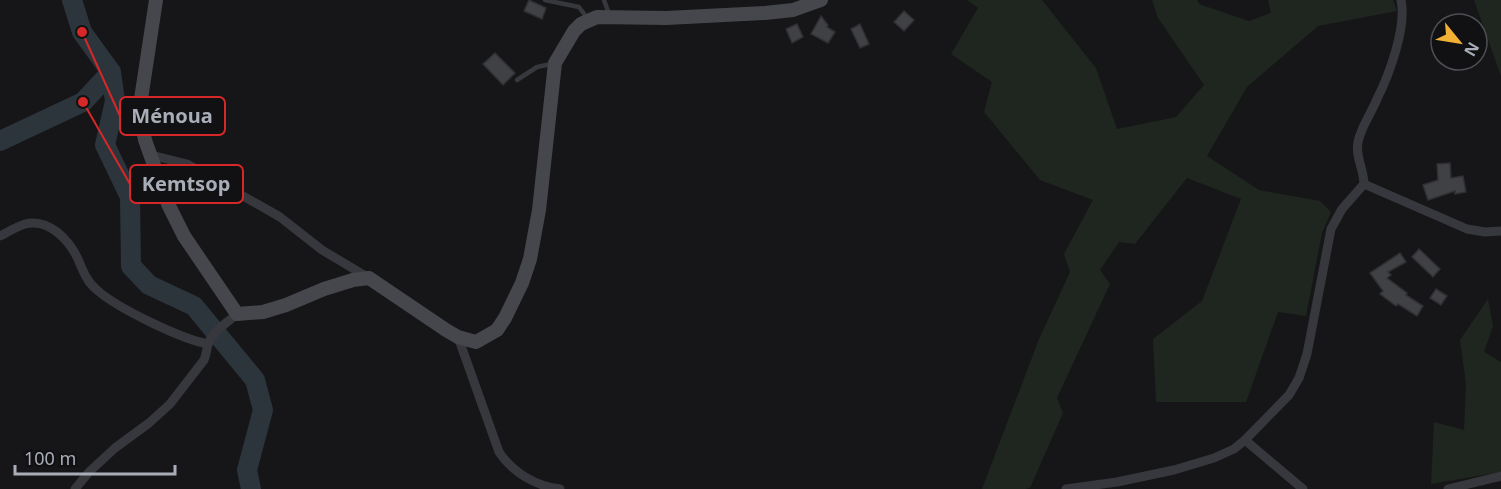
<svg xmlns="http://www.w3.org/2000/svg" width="1501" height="489" font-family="'Noto Sans',sans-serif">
<rect width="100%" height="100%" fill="#161618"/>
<g fill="#1e261f">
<path d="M967,0H1042L1096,68L1117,129L1176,117L1204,85L1158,18L1152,0H1197L1199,4L1249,21L1271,13L1268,0H1393L1397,11L1318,26L1247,87L1207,156L1259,190L1320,201L1331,212L1322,233L1306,316L1278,312L1246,402H1156L1153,339L1202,301L1241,199L1187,178L1135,244L1119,242L1100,270L1110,284L1057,398L1063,413L1030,488L1025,489H982L1039,339L1070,272L1064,254L1093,200L1040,180L984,112L992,82L951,54L978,8Z"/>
<path d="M1474,0H1501V76Z"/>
<path d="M1488,299L1493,326L1484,352L1501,362V472L1431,484L1434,422L1464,430L1466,384L1460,340Z"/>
</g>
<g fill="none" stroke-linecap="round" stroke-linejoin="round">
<g stroke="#2c353c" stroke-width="20">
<path d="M72,0L82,32L111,72L115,101L105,145L130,197L131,266L149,285L194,306L255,380L263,410L247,470L251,489"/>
<path d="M0,141L83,102L111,72"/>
</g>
</g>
<g fill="#404145" stroke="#303034" stroke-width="1.5">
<path d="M529,0L546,8L542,19L524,11Z"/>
<path d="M904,11L914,20L904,31L894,22Z"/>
<path d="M821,16L828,25L827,27L835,32L828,43L811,34Z"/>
<path d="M797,24L803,37L792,43L786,29Z"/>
<path d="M860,24L869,44L860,48L851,29Z"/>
<path d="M495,53L515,73L503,85L483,64Z"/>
<path d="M1450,163L1451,178L1463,176L1466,192L1455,194V191L1428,200L1423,185L1438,180L1437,164Z"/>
<path d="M1419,249L1440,269L1433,277L1412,257Z"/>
<path d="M1400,253L1406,262L1388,272L1391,275L1387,278L1407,293L1406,295L1423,306L1417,316L1398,304L1396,306L1380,294L1383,291L1370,273Z"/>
<path d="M1436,289L1447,296L1441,305L1430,298Z"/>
</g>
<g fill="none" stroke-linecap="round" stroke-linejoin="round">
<g stroke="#37383d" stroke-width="4.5">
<path d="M545,0L579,7L587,18"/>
<path d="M604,0L609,14"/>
<path d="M517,80L537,67L551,64"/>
</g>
<g stroke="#37383d" stroke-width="9">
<path d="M151,155L187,164L194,168L280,217L322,250L369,278"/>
<path d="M1364,184C1364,170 1355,156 1358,142C1361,127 1371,114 1377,99C1389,75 1407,27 1401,0"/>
<path d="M0,236C8,232 16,227 25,224C49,218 69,240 78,259C83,271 87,282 97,290C117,308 181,339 208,344"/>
<path d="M458,337L499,452C513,473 536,486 560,489"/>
<path d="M1245,440L1303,489"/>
<path d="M75,489L89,472L115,448L149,423L170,404L204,360C207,354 206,348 209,342C214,330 228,322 237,314"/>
<path d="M1066,489L1117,482L1174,470L1214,458L1234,449L1245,440L1289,395L1299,378L1307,354L1331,229L1342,209L1364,184L1467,229L1485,232L1501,231"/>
<path d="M1448,489L1501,476"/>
</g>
<path stroke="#45474d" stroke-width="14" d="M156,0L141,99V120L145,140L168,204L184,236L237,314L263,312L286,305L324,289L353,280L369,278L446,330L458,337L476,342L497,330L505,318L522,283L530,259L539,210L555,63L574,31L581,24L597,17L666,18L765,13L793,10L821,0"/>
</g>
<path fill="none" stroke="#d62828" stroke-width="2" d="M82 32L120 116M83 102L130 184"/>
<g fill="#d62828" stroke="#111113" stroke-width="2">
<circle cx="82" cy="32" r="6"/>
<circle cx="83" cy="102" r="6"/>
</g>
<g fill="#111113" stroke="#d62828" stroke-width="2">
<rect x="120" y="97" width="105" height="38" rx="6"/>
<rect x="130" y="165" width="113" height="38" rx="6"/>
</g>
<g font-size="20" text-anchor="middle" font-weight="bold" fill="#a8adb8">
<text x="172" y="123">Ménoua</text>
<text x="186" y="191">Kemtsop</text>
</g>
<g transform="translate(1459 42) rotate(120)"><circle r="28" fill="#111113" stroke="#4d4f55" stroke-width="1.5"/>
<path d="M0-4.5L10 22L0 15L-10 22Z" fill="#f2b134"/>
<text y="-9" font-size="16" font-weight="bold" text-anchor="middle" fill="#a8adb8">N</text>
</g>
<path d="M15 465v9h160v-9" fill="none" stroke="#a8adb8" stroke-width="3"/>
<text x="24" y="465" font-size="18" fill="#a8adb8" stroke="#111113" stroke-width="4.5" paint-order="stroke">100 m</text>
</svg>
